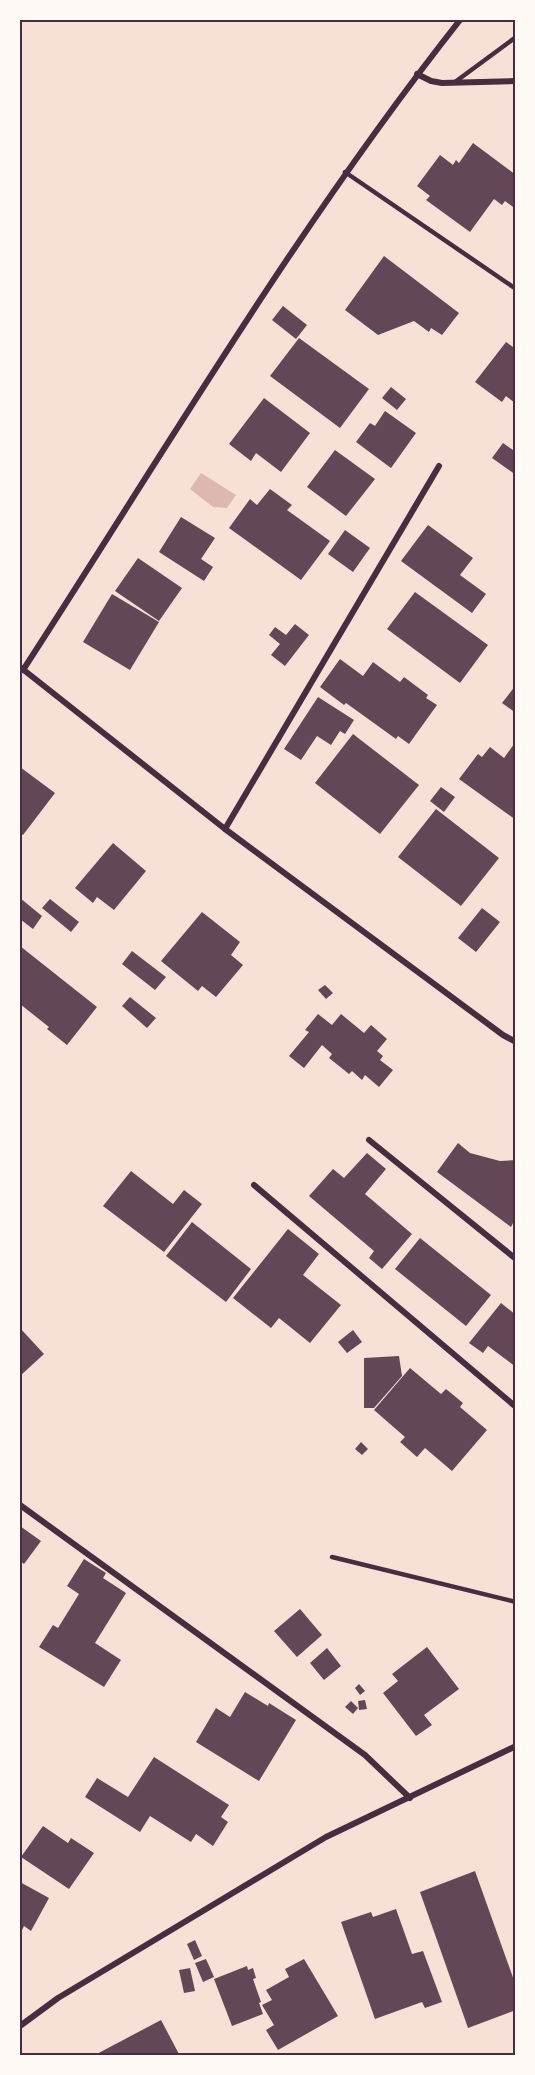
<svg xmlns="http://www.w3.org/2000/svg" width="535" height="2075" font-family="'DejaVu Sans',sans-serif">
<rect width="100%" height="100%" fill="#f7e1d7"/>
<path fill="#dcb8b0" d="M201,473L236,495L227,508L213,507L190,489Z"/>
<g fill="#644757">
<path d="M473,143L516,175V209L505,201L502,205L494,199L470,232L426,200L430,196L417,186L440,155L453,165L456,160L459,163Z"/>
<path d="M384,256L459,313L442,335L431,328L429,332L414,321L378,335L345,310Z"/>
<path d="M283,306L307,325L296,339L272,320Z"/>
<path d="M299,338L369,389L340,428L270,376Z"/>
<path d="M506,342L516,349V404L506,396L502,402L475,382Z"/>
<path d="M391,387L406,399L397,410L382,398Z"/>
<path d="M264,398L310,433L281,472L256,453L251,461L229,444Z"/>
<path d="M385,411L416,433L391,468L356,442L370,423L375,426Z"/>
<path d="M503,443L513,450L516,446V475L492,458Z"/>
<path d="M335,450L375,479L346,516L307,487Z"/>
<path d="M270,489L292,505L287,510L330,541L301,580L229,528L250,499L257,505Z"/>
<path d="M181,517L215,538L201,559L213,567L204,581L159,552Z"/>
<path d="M428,525L473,558L460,575L486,594L472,613L401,561Z"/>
<path d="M345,530L370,548L353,572L328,554Z"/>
<path d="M138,558L182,588L159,621L115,591Z"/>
<path d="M415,592L488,645L460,683L387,629Z"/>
<path d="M112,594L159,622L130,670L83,642Z"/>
<path d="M295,624L309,635L285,666L271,655L280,644L269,635L275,627L286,635Z"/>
<path d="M340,659L363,676L373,662L400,682L404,677L428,695L426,698L437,705L409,744L398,736L396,739L346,703L344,705L320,687Z"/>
<path d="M516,685V713L502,703Z"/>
<path d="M318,697L354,720L345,734L340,731L331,745L317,736L301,760L284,749Z"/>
<path d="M353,734L419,785L380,834L315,783Z"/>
<path d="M514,744L516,746V820L459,779L478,754L482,757L490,747L504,758Z"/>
<path d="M20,767L55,793L23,835L20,833Z"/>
<path d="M441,787L455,797L444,812L430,801Z"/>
<path d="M436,809L499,858L461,906L398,857Z"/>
<path d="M113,843L146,871L114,910L97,897L93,903L75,888Z"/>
<path d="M20,898L42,916L33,929L20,919Z"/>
<path d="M50,899L79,922L71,932L42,908Z"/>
<path d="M482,908L500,922L476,952L458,938Z"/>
<path d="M202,912L240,942L231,955L243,965L216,997L202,986L198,991L161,961Z"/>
<path d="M20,946L97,1007L67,1045L47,1029L49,1027L20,1004Z"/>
<path d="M132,951L166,977L155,990L122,964Z"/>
<path d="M325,985L333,993L326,999L318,990Z"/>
<path d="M130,997L156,1018L147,1028L122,1006Z"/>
<path d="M318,1014L332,1025L341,1014L364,1033L371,1025L387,1039L377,1051L383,1056L380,1060L393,1070L379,1087L365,1075L362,1080L352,1071L349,1074L329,1058L332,1054L322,1045L304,1068L289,1056L309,1032L305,1030Z"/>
<path d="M458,1143L470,1153L500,1161L516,1160V1217L511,1227L437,1172Z"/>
<path d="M367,1153L386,1169L365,1194L412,1234L382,1269L369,1258L374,1251L309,1196L333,1169L344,1178Z"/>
<path d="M131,1171L173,1204L184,1190L202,1204L164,1252L103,1206Z"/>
<path d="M192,1222L251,1269L226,1302L166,1256Z"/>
<path d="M288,1229L319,1254L303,1275L341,1305L310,1343L279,1318L271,1328L233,1298Z"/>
<path d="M420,1238L491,1295L466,1326L395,1269Z"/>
<path d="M501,1303L516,1315V1367L488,1346L483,1353L469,1343Z"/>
<path d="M20,1328L44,1354L20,1376Z"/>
<path d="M353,1330L362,1342L347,1353L338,1342Z"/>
<path d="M399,1356L402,1376L374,1408H364V1358Z"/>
<path d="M410,1368L441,1394L446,1389L463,1403L460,1407L487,1430L452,1471L425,1448L417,1457L400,1442L405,1437L374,1410Z"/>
<path d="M361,1442L368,1449L362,1455L355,1449Z"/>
<path d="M20,1526L41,1541L24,1564L20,1561Z"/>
<path d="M84,1559L106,1573L103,1578L126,1593L95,1643L121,1660L104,1687L39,1647L53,1625L58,1628L79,1594L67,1586Z"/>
<path d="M300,1609L322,1635L297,1657L274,1631Z"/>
<path d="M427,1647L459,1689L424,1715L432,1725L416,1736L383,1693L398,1681L392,1674Z"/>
<path d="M327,1648L341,1666L324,1680L310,1663Z"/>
<path d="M359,1684L365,1691L360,1695L355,1688Z"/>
<path d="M245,1692L268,1706L269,1703L296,1720L259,1781L196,1742L216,1708L230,1717Z"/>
<path d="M365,1700L367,1709L359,1710L358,1701Z"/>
<path d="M351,1701L358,1708L353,1714L345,1707Z"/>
<path d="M154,1757L229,1805L221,1817L228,1822L213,1846L196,1834L191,1842L150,1816L140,1832L85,1797L97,1778L128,1797Z"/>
<path d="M43,1826L68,1843L71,1838L94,1853L69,1889L21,1857Z"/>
<path d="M475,1871L516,1986V2010L468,2028L420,1892Z"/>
<path d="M20,1882L49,1898L31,1931L24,1926L20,1934Z"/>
<path d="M396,1909L412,1954L423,1951L442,2002L425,2008L422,2002L375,2019L341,1922L371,1912L373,1917Z"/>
<path d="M195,1940L202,1956L194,1960L187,1944Z"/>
<path d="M206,1959L214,1977L203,1982L195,1963Z"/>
<path d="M304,1959L338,2016L278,2050L266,2030L274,2025L262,2005L272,2000L266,1990L289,1977L285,1969Z"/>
<path d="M247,1966L248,1970L253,1968L256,1978L253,1979L261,2002L259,2003L263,2014L232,2026L214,1979Z"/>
<path d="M190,1968L195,1991L184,1993L179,1970Z"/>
<path d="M161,2020L180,2056H93Z"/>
</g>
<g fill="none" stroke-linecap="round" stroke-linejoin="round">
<g stroke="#4a2c40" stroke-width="4.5">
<path d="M455,82L516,37"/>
<path d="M345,172L516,289"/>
<path d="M332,1557L516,1602"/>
</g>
<g stroke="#4a2c40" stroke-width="6">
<path d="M417,74L431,81L442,83L516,81"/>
<path d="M20,667L225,829L503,1035L516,1042"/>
<path d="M23,670C165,451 298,225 460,20"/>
<path d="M225,829L439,466"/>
<path d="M369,1140L516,1259"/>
<path d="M254,1185L516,1407"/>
<path d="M20,1505L365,1755L410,1798"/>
<path d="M20,2026L58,1998L326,1837L516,1746"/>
</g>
</g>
<rect width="535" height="2075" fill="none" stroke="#fffaf5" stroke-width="42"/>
<rect x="21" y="21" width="493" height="2033" fill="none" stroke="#4a2c40" stroke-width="2"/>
</svg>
